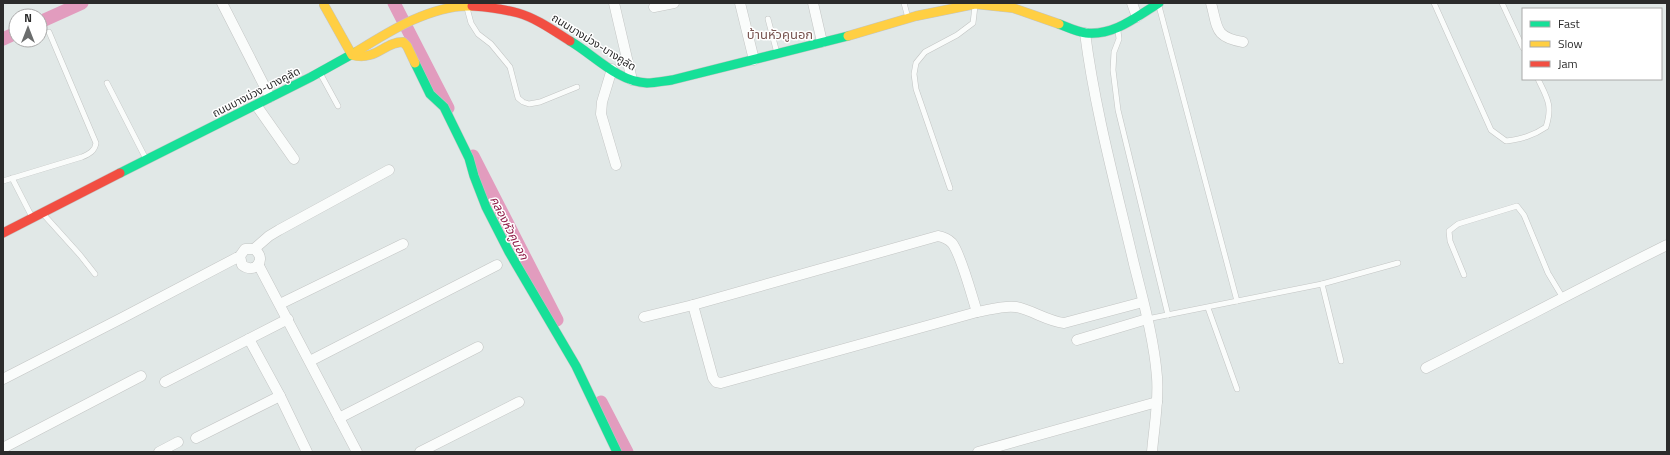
<svg xmlns="http://www.w3.org/2000/svg" width="1670" height="455" font-family="'Titillium Web','Noto Sans Thai',sans-serif">
<rect width="100%" height="100%" fill="#e1e8e7"/>
<g fill="none" stroke-linecap="round" stroke-linejoin="round">
<g stroke="#e29cbe" stroke-width="13">
<path d="M394,3L448,108"/>
<path d="M40,22L82,3"/>
<path d="M3,39L16,33"/>
<path d="M473,156L557,320"/>
<path d="M601,402L627,452"/>
</g>
<g stroke="#c3c5c4" stroke-width="6">
<g id="lane">
<path d="M904,3L908,18"/>
<path d="M1434,3L1491,130L1506,141C1521,139 1533,136 1546,127C1553,105 1547,98 1538,79"/>
<path d="M1502,3L1523,48"/>
<path d="M1159,6L1237,301"/>
<path d="M467,8L471,23L478,34L491,44L510,67L518,98L523,102L529,104L540,102L577,87"/>
<path d="M768,19L777,53"/>
<path d="M1118,31L1119,39L1114,52L1113,70L1118,110L1168,315"/>
<path d="M320,73L338,106"/>
<path d="M107,83L146,159"/>
<path d="M12,178L32,217"/>
<path d="M3,181L82,157C89,154 95,151 96,143L49,32"/>
<path d="M950,188L916,89L914,74L916,63L925,52L957,35L973,23L975,6"/>
<path d="M44,215L80,255L95,274"/>
<path d="M1464,275L1450,241L1449,231L1458,224L1517,206L1524,215L1548,273L1563,298"/>
<path d="M1322,284L1341,361"/>
<path d="M1208,308L1237,389"/>
<path d="M1147,319L1322,284L1398,263"/>
</g>
</g>
<g stroke="#c3c5c4" stroke-width="11">
<g id="street">
<path d="M222,3L270,97"/>
<path d="M614,3L632,80"/>
<path d="M740,3L754,60"/>
<path d="M813,3L822,42"/>
<path d="M1132,3L1137,17"/>
<path d="M1211,3C1218,28 1214,37 1243,42"/>
<path d="M654,7L674,3"/>
<path d="M1085,33C1095,111 1116,187 1134,264C1143,300 1154,339 1157,377C1159,402 1154,427 1152,452"/>
<path d="M612,69L602,102L601,114L616,165"/>
<path d="M256,105L294,159"/>
<path d="M254,249L269,236L279,230L389,170"/>
<path d="M258,264L357,452"/>
<path d="M280,304L403,244"/>
<path d="M693,305L713,378L716,382L721,383L977,312C990,310 1003,305 1016,307C1032,310 1047,321 1064,323L1143,302"/>
<path d="M644,317L693,305L938,236C944,237 948,239 952,243C961,254 972,297 977,312"/>
<path d="M249,339L280,396L307,452"/>
<path d="M1077,340L1147,319"/>
<path d="M310,361L497,265"/>
<path d="M1426,368C1506,328 1586,285 1667,245"/>
<path d="M3,379L122,318L240,256L245,249H254C268,259 255,275 242,265L240,256"/>
<path d="M165,382L288,319"/>
<path d="M339,418L478,347"/>
<path d="M196,438L280,396"/>
<path d="M3,448L141,376"/>
<path d="M159,452L178,442"/>
<path d="M420,452L519,402"/>
<path d="M978,452L1157,402"/>
</g>
</g>
<g stroke="#c3c5c4" stroke-width="10">
<g id="fast">
<path d="M1059,24C1067,27 1077,32 1086,33C1114,36 1136,17 1159,3"/>
<path d="M570,41C594,55 618,82 647,83C655,83 664,81 672,80L848,36"/>
<path d="M415,63L430,94L444,107L469,158L474,176L486,207L509,252L576,366L617,452"/>
<path d="M120,173L311,77L356,52"/>
</g>
</g>
<g stroke="#c3c5c4" stroke-width="10">
<g id="slow">
<path d="M324,5L352,55C377,61 384,42 403,42L407,46L415,63"/>
<path d="M848,36L916,16L975,4L1013,8L1059,24"/>
<path d="M356,52C388,32 432,4 472,6"/>
</g>
</g>
<g stroke="#c3c5c4" stroke-width="10">
<g id="jam">
<path d="M472,6C487,7 503,9 518,13C536,18 554,31 570,41"/>
<path d="M3,233L120,173"/>
</g>
</g>
<use href="#lane" stroke="#fafcfb" stroke-width="5"/>
<use href="#street" stroke="#fafcfb" stroke-width="10"/>
<use href="#fast" stroke="#16e098" stroke-width="9"/>
<use href="#slow" stroke="#ffcf43" stroke-width="9"/>
<use href="#jam" stroke="#f24e42" stroke-width="9"/>
</g>
<g text-anchor="middle" stroke-width="3" stroke-linejoin="round" paint-order="stroke">
<g font-size="11" fill="#2b2b2b" stroke="#fff">
<text transform="translate(594 42) rotate(32)" y="4">ถนนบางม่วง-บางคูลัด</text>
<text transform="translate(256 92) rotate(-27)" y="4">ถนนบางม่วง-บางคูลัด</text>
</g>
<g font-size="12" font-style="italic" fill="#8f1a47" stroke="#fff">
<text transform="translate(509 228) rotate(63)" y="4">คลองหัวคูนอก</text>
</g>
<g font-size="13" fill="#77534f" stroke="#fff">
<text x="780" y="39">บ้านหัวคูนอก</text>
</g>
</g>
<rect width="1670" height="455" fill="none" stroke="#2b2b2b" stroke-width="8"/>
<rect x="1522" y="8" width="140" height="72" fill="#ffffff" stroke="#aaaaaa"/>
<rect x="1530" y="21" width="20" height="6" fill="#16e098" stroke="#aaaaaa"/>
<text x="1558" y="28" font-size="12" fill="#2b2b2b">Fast</text>
<rect x="1530" y="41" width="20" height="6" fill="#ffcf43" stroke="#aaaaaa"/>
<text x="1558" y="48" font-size="12" fill="#2b2b2b">Slow</text>
<rect x="1530" y="61" width="20" height="6" fill="#f24e42" stroke="#aaaaaa"/>
<text x="1558" y="68" font-size="12" fill="#2b2b2b">Jam</text>
<g transform="translate(28 28)"><circle r="19" fill="#ffffff" stroke="#aaaaaa"/>
<path d="M0-3L7 15L0 10L-7 15Z" fill="#6b6d6d"/>
<text y="-6" font-size="11" font-weight="bold" text-anchor="middle" fill="#2b2b2b">N</text>
</g>
</svg>
